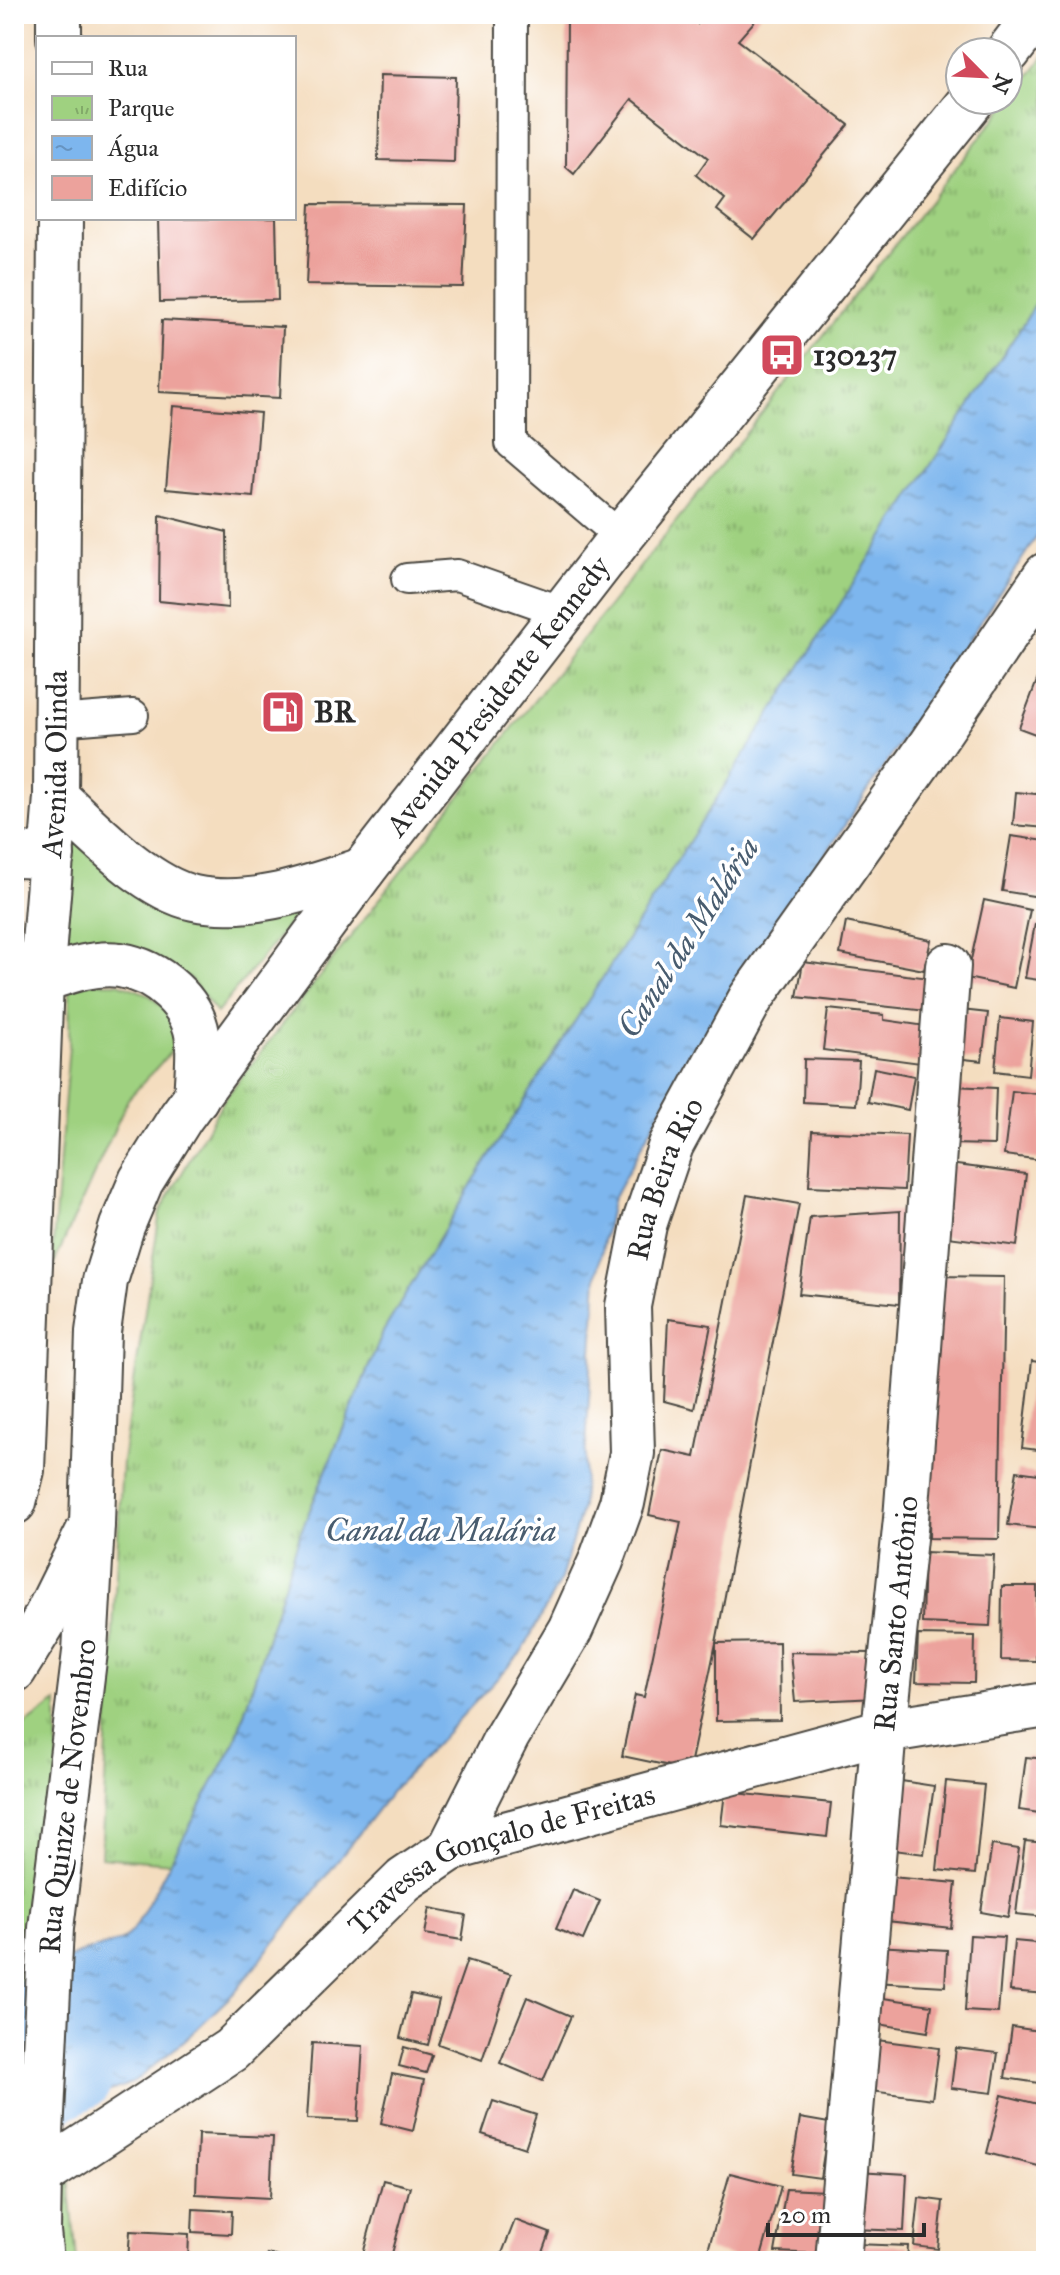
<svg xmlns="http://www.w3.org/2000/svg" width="1060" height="2275" font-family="'IM FELL Great Primer',serif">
<defs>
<pattern id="park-tufts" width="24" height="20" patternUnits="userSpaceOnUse" patternTransform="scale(2)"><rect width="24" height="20" fill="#9fd180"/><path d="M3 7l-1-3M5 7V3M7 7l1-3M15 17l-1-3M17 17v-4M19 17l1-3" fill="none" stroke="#82aa69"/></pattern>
<pattern id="water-ripples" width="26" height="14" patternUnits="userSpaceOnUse" patternTransform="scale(2)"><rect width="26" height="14" fill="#7db6ee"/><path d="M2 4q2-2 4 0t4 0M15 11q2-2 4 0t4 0" fill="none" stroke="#6794c1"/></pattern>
</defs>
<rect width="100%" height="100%" fill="#fff"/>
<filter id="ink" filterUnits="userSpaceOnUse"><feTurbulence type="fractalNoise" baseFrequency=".0125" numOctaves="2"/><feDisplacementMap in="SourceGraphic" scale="16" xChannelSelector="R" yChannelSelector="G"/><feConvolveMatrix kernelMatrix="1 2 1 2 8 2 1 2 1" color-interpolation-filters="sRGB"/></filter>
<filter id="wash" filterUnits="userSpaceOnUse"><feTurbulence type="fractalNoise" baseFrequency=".006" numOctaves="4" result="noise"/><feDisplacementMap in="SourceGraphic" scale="32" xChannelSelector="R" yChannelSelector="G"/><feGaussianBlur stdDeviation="1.8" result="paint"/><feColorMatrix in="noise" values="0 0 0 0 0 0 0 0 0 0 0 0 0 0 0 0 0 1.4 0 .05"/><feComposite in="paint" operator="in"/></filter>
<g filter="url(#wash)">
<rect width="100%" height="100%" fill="#f4ddbf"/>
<g fill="#9fd180" stroke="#657e56" stroke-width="2">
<path d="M68,829L128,879L301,909L217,1013L189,978L62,960Z"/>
<path d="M70,983H118L148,994L172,1015L179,1043L128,1099L51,1270L69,1045Z"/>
</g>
<g fill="url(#park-tufts)" stroke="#657e56" stroke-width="2">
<path d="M1046,54V283L1027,318L383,1332L300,1534L235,1742L171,1863L101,1857L122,1461L160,1212L223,1101L511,730Z"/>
<path d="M57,1702L64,2127L77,2261H14V1733Z"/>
</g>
<path fill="url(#water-ripples)" stroke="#54708c" stroke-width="2" d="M1046,283V523L686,1064L612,1201L597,1276L582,1507L561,1579L522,1652L393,1790L237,1990L185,2040L134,2082L100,2095L14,2089V1984L85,1951L122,1941L136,1926L235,1742L300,1534L383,1332L474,1180L853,584L1027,318Z"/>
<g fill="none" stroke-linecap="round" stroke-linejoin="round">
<path stroke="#7db6ee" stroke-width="54" d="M14,2118L85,2081"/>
</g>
<g id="blocks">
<g fill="#eca29c">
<rect x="223" y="14" width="55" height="3"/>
<path d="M567,14H698V23L705,14H761L738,40L849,125L754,239L717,210L725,199L696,175L708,158L632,99L574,174L566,167Z"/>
<path d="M380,75L456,77L454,162L378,160Z"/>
<path d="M310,204L467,205L463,287L306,285Z"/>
<path d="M276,218L278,300L160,302L158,219Z"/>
<path d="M162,320L283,327L280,398L159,392Z"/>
<path d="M173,406L260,413L253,497L166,489Z"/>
<path d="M160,515L227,532L228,608L159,601Z"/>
<path d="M1038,678L1046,681V738L1019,728Z"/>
<path d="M1016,792L1046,795V828L1013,825Z"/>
<path d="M1011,836L1046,841V898L1002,891Z"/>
<path d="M984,900L1030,910L1014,988L967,978Z"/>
<path d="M846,922L931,940L924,970L840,954Z"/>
<path d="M1035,924L1046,926V981L1025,978Z"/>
<path d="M803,962L930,978L927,1011L797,997Z"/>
<path d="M828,1009L884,1015V1020L926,1026L920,1063L823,1050Z"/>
<path d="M961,1010L988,1013L982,1061L955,1058Z"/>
<path d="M1000,1018L1033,1022L1028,1075L995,1071Z"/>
<path d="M1044,1048H1046V1086H1039Z"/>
<path d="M804,1059L859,1061L856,1105L803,1102Z"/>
<path d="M874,1068L914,1076L908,1110L868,1102Z"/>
<path d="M952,1086L996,1088L994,1145L950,1144Z"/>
<path d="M1012,1091L1046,1095L1042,1160L1004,1155Z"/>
<path d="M812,1131L907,1135L904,1190L809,1186Z"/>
<path d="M949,1164L1026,1174L1017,1246L940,1236Z"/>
<path d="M747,1195L799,1204L716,1643L689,1770L622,1756L635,1695L644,1697L681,1522L649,1515L662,1450L695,1457Z"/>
<path d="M900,1211L899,1304L799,1294L810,1217Z"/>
<path d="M934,1276L1004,1277L999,1539L929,1538Z"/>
<path d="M668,1319L711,1325L694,1409L664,1401Z"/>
<path d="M1032,1361L1046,1363V1451L1022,1448Z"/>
<path d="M1017,1471L1046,1475L1041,1529L1008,1525Z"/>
<path d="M924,1552L994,1555L990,1626L922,1623Z"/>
<path d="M1002,1586H1037L1036,1661L1001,1660Z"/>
<path d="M918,1635L975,1636L974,1683L916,1682Z"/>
<path d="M779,1642L780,1720L716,1721V1643Z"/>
<path d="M790,1652L874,1653L876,1698L795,1702Z"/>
<path d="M1026,1757L1046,1759V1814L1019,1810Z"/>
<path d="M895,1780L934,1786L924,1854L886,1849Z"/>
<path d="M946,1781L984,1785L975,1874L937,1870Z"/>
<path d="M725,1792L831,1803L827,1837L721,1825Z"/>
<path d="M1025,1841L1046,1843V1917L1016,1914Z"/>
<path d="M992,1845L1019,1849L1008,1917L981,1912Z"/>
<path d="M891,1877L956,1883L951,1928L887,1921Z"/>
<path d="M573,1890L600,1901L583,1940L556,1929Z"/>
<path d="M430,1908L466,1915L462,1940L425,1934Z"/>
<path d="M970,1935L1004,1937L998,2013L965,2011Z"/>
<path d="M1014,1941L1046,1944V1994L1010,1991Z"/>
<path d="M875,1946L947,1950L945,1986L873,1982Z"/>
<path d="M467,1960L511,1974L482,2060L438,2044Z"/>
<path d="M411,1994L439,2000L428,2045L400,2038Z"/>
<path d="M869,1996L932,2005L928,2032L866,2022Z"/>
<path d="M527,1997L571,2016L543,2081L500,2063Z"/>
<path d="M1012,2027L1046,2032V2084L1005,2078Z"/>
<path d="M869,2039L939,2048L932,2099L863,2090Z"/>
<path d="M312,2043L363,2046L358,2121L307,2119Z"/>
<path d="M404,2047L432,2055L426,2073L399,2066Z"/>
<path d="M956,2048L998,2053L992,2093L951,2088Z"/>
<path d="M392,2074L424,2080L413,2131L381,2123Z"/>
<path d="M1002,2095L1046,2106V2168L987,2153Z"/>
<path d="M493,2101L536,2115L525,2148L482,2134Z"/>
<path d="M800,2118L829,2123L820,2178L791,2174Z"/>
<path d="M198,2134L273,2137L270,2198L196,2194Z"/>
<path d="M857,2171L907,2174L904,2231L854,2229Z"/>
<path d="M730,2173L781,2186L760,2261H746L708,2250Z"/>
<path d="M383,2180L410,2187L390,2261H371L362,2258Z"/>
<path d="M786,2189L826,2191L824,2254L775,2252Z"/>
<path d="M919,2198L943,2201L938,2249L914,2246Z"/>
<path d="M193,2209L232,2211L231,2234L192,2232Z"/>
<path d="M515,2220L550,2233L540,2261H499Z"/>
<path d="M130,2231L189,2234L188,2261H128Z"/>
<path d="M854,2244L908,2246L907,2261H853Z"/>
<path d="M267,2254L292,2260V2261H265Z"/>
<path d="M973,2256L1002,2259V2261H973Z"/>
</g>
</g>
</g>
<g filter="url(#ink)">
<use href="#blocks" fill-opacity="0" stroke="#494641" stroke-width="2"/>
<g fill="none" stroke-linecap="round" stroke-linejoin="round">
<g stroke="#494641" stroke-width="34">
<g id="lane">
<path d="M512,14L511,443L621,537"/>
<path d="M407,579L457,575L563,612"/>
<path d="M56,721L133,715"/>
</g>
</g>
<g stroke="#494641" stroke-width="48">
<g id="street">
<path d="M14,855L52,856"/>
<path id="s1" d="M450,1849L507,1736L570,1630L601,1561L622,1503L632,1453L628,1306L644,1225L671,1145L751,998L919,762L1046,575"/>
<path id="s2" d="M39,2176L231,2050L404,1880L450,1849L884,1731L1046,1705"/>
<path id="s3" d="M838,2261L884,1731L906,1519L948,966"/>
</g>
</g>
<g stroke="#494641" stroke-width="48">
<g id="secondary">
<path id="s4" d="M41,2261L38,2231L39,2176L51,1928L85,1652L92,1524"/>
</g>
</g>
<g stroke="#494641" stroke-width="48">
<g id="primary">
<path d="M59,14V38"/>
<path d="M1008,52L1037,14"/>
<path d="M56,797C92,830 146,888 194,898C250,910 311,887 363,870"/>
<path d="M41,980C65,972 94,961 120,965C157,971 196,1003 198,1042C199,1060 197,1080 196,1098"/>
<path id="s5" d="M14,1502L22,1470L41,980L56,797L60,218"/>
<path id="s6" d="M14,1670L43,1623L92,1524L98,1332L105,1281L122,1226L141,1181L181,1117L363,870L621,537L972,100"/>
</g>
</g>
<use href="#lane" stroke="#fff" stroke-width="30"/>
<use href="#street" stroke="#fff" stroke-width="44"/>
<use href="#secondary" stroke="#fff" stroke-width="44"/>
<use href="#primary" stroke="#fff" stroke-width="44"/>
</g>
</g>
<defs>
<g id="bus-square" transform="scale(2.3)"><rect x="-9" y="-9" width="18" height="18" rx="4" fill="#d1495b" stroke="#fff"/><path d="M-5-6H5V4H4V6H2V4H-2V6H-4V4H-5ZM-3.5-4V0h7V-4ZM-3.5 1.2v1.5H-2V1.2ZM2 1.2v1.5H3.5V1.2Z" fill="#fff"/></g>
<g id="fuel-square" transform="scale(2.3)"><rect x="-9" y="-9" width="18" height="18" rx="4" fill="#d1495b" stroke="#fff"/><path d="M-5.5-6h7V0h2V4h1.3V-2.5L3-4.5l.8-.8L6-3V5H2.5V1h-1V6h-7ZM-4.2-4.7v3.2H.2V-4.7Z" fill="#fff"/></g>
</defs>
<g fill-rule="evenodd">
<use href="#bus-square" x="782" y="355"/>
<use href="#fuel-square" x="283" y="712"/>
</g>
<g text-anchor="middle" stroke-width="7" stroke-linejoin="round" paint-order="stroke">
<g font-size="30" font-weight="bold" fill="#2b2b2b" stroke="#fff" text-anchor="start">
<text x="813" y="365">130237</text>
<text x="314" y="722">BR</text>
</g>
<g font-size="30" fill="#2b2b2b" stroke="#fff">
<text dy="10" stroke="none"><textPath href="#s6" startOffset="1118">Avenida Presidente Kennedy</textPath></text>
<text dy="10" stroke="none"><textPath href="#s5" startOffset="740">Avenida Olinda</textPath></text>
<text dy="10" stroke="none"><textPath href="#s1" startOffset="718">Rua Beira Rio</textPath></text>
<text dy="10" stroke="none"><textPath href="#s3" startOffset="650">Rua Santo Antônio</textPath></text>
<text dy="10" stroke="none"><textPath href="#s4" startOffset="466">Rua Quinze de Novembro</textPath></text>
<text dy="10" stroke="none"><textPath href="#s2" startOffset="570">Travessa Gonçalo de Freitas</textPath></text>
</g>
<g font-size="32" font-style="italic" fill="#485c6f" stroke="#fff">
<text transform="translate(688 937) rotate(-57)" y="11">Canal da Malária</text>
<text x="441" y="1541">Canal da Malária</text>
</g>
</g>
<rect width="1060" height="2275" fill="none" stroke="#fff" stroke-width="48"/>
<rect x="36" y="36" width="260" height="184" fill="#ffffff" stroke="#aaaaaa" stroke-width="2"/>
<rect x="52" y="62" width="40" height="12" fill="#ffffff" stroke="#aaaaaa" stroke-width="2"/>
<text x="108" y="76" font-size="24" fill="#2b2b2b">Rua</text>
<rect x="52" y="96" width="40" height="24" fill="url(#park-tufts)" stroke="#aaaaaa" stroke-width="2"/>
<text x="108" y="116" font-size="24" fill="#2b2b2b">Parque</text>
<rect x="52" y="136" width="40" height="24" fill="url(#water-ripples)" stroke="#aaaaaa" stroke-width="2"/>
<text x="108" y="156" font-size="24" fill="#2b2b2b">Água</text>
<rect x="52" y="176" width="40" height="24" fill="#eca29c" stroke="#aaaaaa" stroke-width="2"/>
<text x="108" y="196" font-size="24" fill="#2b2b2b">Edifício</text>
<g transform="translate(984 76) rotate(114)"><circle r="38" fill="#ffffff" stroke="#aaaaaa" stroke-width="2"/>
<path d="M0-6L14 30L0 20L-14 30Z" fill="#d1495b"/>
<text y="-12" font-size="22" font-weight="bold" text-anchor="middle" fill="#2b2b2b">N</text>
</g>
<path d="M768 2223v12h156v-12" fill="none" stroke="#2b2b2b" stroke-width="4"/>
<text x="780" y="2223" font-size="24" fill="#2b2b2b" stroke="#ffffff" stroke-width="6" paint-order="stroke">20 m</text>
</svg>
